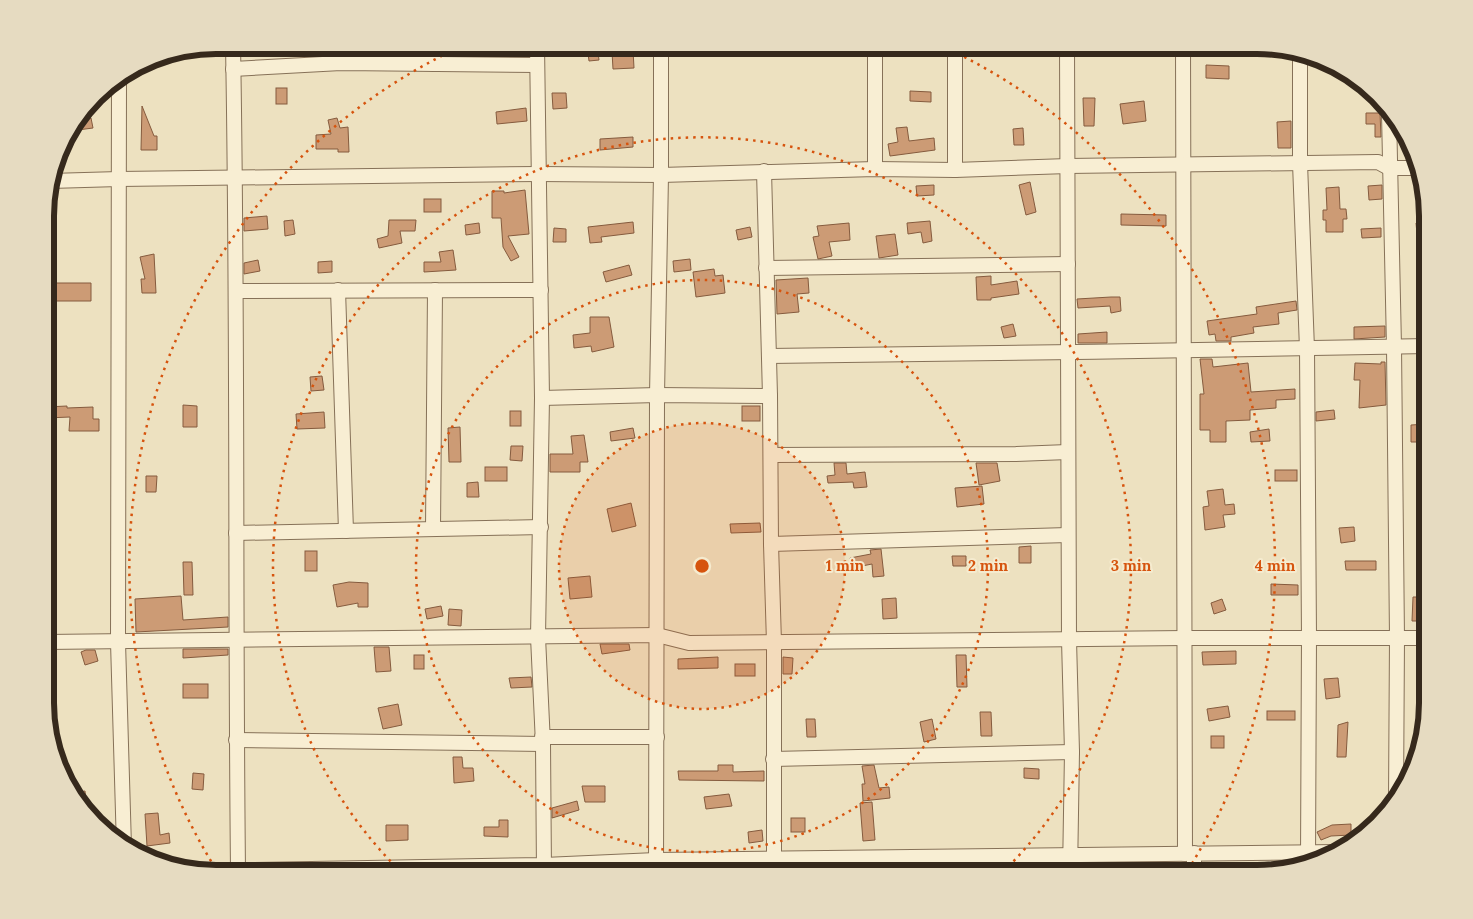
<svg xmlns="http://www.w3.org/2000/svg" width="1473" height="919" font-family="Lora,serif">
<rect width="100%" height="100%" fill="#ede1c0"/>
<g fill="#cc9b75" stroke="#855b3e">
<path d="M587,45H597L599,60L589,61Z"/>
<path d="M633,50L634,68L613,69L612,52Z"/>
<path d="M1206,65L1229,66V79L1206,78Z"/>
<rect x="276" y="88" width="11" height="16"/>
<path d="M910,91L931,92V102L910,101Z"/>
<path d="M552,93H566L567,108L553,109Z"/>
<path d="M1083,98H1095L1094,126H1084Z"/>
<path d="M1144,101L1146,121L1123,124L1120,104Z"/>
<path d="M142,106L154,136H157V150H141Z"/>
<path d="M526,108L527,121L497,124L496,112Z"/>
<path d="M1366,113H1380L1381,137H1375V124H1366Z"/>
<path d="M91,118L93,128L70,131L79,119Z"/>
<path d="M337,118L340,128L348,127L349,152H338V149H316V135L331,134L328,120Z"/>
<path d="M1291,121V148H1278L1277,122Z"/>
<path d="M907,127L909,141L934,138L935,150L890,156L888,144L898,142L896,128Z"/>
<path d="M1023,128L1024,145H1014L1013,129Z"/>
<path d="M633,137V147L600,150V139Z"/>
<path d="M1030,182L1036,212L1026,215L1019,185Z"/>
<path d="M934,185V195L917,196L916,186Z"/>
<path d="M1382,185V199L1369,200L1368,186Z"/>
<path d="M1339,187L1340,209H1346L1347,219H1343V232H1326V220H1323V210H1327L1326,188Z"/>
<path d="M525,190L529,234L508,236L519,257L511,261L503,247L501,218H492V191H504V193Z"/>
<rect x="424" y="199" width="17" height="13"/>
<path d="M1121,214L1166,215V226L1121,225Z"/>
<path d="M267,216L268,229L244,231V218Z"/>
<path d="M293,220L295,234L285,236L284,221Z"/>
<path d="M389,220H416L415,231H400L402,243L379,248L377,239L388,236Z"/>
<path d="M930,221L932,241L923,243L921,232L908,234L907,223Z"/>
<path d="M633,222L634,233L601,237L602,242L590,243L588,227Z"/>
<path d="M1428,222V233L1417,234L1416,223Z"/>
<path d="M479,223L480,233L466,235L465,225Z"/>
<path d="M849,223L850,240L829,242L832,256L818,259L813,237L819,236L817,226Z"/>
<path d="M750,227L752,237L738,240L736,230Z"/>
<path d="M554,228L566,229V242H553Z"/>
<path d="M1381,228V237L1362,238L1361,229Z"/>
<path d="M895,234L898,255L879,258L876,236Z"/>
<path d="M453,250L456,270L424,272V262H441L439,252Z"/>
<path d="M154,254L156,293H142L141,279H145L140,257Z"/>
<path d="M690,259L691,270L674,272L673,261Z"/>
<path d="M258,260L260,271L244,274V263Z"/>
<path d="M332,261V272L318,273V262Z"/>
<path d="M629,265L632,275L606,282L603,272Z"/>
<path d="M714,269L715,276L723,275L725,293L696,297L693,272Z"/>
<path d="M991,276V285L1017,281L1019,294L991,298V300H977L976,277Z"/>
<path d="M808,278L809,293L797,294L799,312L777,314L776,280Z"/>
<path d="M50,283H91V301H49Z"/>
<path d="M1111,297H1120L1121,311L1111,313L1110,306L1078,308L1077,299Z"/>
<path d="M1296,301L1297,310L1278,313L1279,324L1253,327L1254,333L1231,337V341H1216L1215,334L1209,335L1207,321L1257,314L1256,307Z"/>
<path d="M590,317H609L614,347L592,352L591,346L574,348L573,335L590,333Z"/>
<path d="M1013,324L1016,336L1004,338L1001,327Z"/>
<path d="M1385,326V337L1354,339V327Z"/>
<path d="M1107,332V343H1078V334Z"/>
<path d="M1200,359H1212L1213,367L1248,363L1251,392L1295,389V399L1276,400V408L1250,410V420L1226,421V442H1210V430H1200V394H1204Z"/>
<path d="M1381,362H1385L1386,405L1359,408L1360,380H1354L1355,363L1381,364Z"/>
<path d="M322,376L324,390L311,391L310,377Z"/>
<path d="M183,405L197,406V427H183Z"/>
<path d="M67,406V408L93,407V419H99V431H69L70,417L46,418V407Z"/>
<rect x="742" y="406" width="18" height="15"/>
<path d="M1334,410L1335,419L1316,421V412Z"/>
<rect x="510" y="411" width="11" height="15"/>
<path d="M324,412L325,428L297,429L296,414Z"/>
<path d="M1428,424V434H1424V442H1411V425Z"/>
<path d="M460,427L461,462H449L448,428Z"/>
<path d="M633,428L635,438L611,441L610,432Z"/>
<path d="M1269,429L1270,441L1251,442L1250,432Z"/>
<path d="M584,435L588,462H580V472H550V454H573L571,436Z"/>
<path d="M511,446H523L522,461L510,460Z"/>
<path d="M834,463H846L847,474L865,472L867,487L854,488L853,482L828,483L827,476L835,475Z"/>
<path d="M976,463H997L1000,481L979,485Z"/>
<rect x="485" y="467" width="22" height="14"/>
<rect x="1275" y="470" width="22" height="11"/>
<path d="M146,476H157L156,492H146Z"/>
<path d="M478,482L479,497H467V483Z"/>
<path d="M982,486L984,504L957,507L955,488Z"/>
<path d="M1223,489L1225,505L1234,504L1235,514L1223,515L1225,527L1205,530L1203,507L1209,506L1207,491Z"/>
<path d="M631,503L636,526L612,532L607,509Z"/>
<path d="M760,523L761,532L731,533L730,524Z"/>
<path d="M1354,527L1355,541L1341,543L1339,528Z"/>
<path d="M1031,546V563H1019V547Z"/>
<path d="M881,549L884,576L873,577L872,564L852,568L850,558L871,554L870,550Z"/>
<rect x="305" y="551" width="12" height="20"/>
<path d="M952,556H966V566H953Z"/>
<path d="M1345,561H1376V570H1346Z"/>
<path d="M183,562H192L193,595H184Z"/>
<path d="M590,576L592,597L570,599L568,578Z"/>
<path d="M349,582L368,583V607H358V603L337,607L333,585Z"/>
<path d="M1271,584L1298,585V595H1271Z"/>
<path d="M181,596L183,620L228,617V627L136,632L135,599Z"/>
<path d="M1413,597H1428V607L1423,606V621H1412Z"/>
<path d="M896,598L897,618L883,619L882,599Z"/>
<path d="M1222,599L1226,610L1214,614L1211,603Z"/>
<path d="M441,606L443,616L427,619L425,609Z"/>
<path d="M449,609L462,610L461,626L448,625Z"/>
<path d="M600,644H629L630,650L602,654Z"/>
<path d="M374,647H389L391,671L376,672Z"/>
<path d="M183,649H228V655L183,658Z"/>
<path d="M86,650H95L98,661L85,665L81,652Z"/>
<path d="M1236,651V664L1203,665L1202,652Z"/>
<rect x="414" y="655" width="10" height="14"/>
<path d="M956,655H966L967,687H957Z"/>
<path d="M718,657V668L678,669V659Z"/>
<path d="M783,657L793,658L792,674H783Z"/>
<rect x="735" y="664" width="20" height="12"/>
<path d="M531,677L532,687L511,688L509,678Z"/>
<path d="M1338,678L1340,697L1326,699L1324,679Z"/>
<rect x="183" y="684" width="25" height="14"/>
<path d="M398,704L402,725L383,729L378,708Z"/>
<path d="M1228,706L1230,717L1209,721L1207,709Z"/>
<rect x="1267" y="711" width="28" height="9"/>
<path d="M980,712H991L992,736H981Z"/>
<path d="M806,719H815L816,737H807Z"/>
<path d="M932,719L936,739L924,742L920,722Z"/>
<path d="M1348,722L1346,757H1337L1338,725Z"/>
<rect x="1211" y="736" width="13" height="12"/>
<path d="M453,757H462L463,768H473L474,781L454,783Z"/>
<path d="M718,765H733V772L764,771V781L679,780L678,771H718Z"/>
<path d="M874,765L879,788L889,787L890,798L863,801L862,784H865L862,766Z"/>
<path d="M1024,768L1039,769V779L1024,778Z"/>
<path d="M193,773L204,774L203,790L192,789Z"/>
<path d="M582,786H605V802H585Z"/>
<path d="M85,791L87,811L74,798L72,793Z"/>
<path d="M729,794L732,806L706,809L704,797Z"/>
<path d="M577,801L579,810L552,818V808Z"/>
<path d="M872,802L875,840L863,841L860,803Z"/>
<path d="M158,813L160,835L169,833L170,843L147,846L145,814Z"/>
<rect x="791" y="818" width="14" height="14"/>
<path d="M499,820H508V837L484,836V827H499Z"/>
<path d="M1351,824V835L1331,836L1321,840L1317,832L1332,825Z"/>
<path d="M386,825H408V840L386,841Z"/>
<path d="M762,830L763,841L749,843L748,832Z"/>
</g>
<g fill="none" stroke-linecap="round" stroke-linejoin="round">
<g stroke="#867158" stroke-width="16">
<g id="minor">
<path d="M233,45C238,320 235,595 238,870"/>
<path d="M537,45L542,398L538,637L543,744L544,873"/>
<path d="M875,45V169"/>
<path d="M1067,45L1069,640L1072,752L1070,874"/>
<path d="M1183,45L1185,854"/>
<path d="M1300,51V163L1307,349L1309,637L1308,862"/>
<path d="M341,63V45"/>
<path d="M433,64L434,45"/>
<path d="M233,69L341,63L537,65"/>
<path d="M119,78L118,642L124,847"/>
<path d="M1389,113L1394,347L1397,638L1396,801"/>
<path d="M955,170V45"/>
<path d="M764,171L770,396L771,544L774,643V874"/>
<path d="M50,181L119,179L539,174L661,175L875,169L955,170L1068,166L1378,162L1389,168H1416"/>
<path d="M766,268L1068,264"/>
<path d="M338,290L346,531"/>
<path d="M236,291L541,290"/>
<path d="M769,356C989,353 1208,351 1428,346"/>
<path d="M542,398L657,395L770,396"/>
<path d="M771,455L1016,454L1068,452"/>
<path d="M433,529L435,290"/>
<path d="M236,533L541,527"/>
<path d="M771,544L1068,535"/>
<path d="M46,642L657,635L689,643L1185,638H1428"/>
<path d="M542,737H657"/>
<path d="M236,740L543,744"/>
<path d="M773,759L1072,752"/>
<path d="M195,871L544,865L656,860L1339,852"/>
<path d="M656,874L657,395L661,175V45"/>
<path d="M1194,874V853"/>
</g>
</g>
<use href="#minor" stroke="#f8eed3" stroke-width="14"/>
</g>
<circle cx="702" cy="566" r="143" fill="#d6540e" fill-opacity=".12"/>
<g fill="none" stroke="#d6540e" stroke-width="2.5" stroke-dasharray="2.5 5">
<circle cx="702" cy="566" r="143"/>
<circle cx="702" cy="566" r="286"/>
<path d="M401 872A429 429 0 1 1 1003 872"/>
<path d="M219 874A573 573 0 0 1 460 47M944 47A573 573 0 0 1 1188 870"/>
</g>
<path d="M0 0H1473V919H0ZM216 54H1257A162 162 0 0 1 1419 216V703A162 162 0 0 1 1257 865H216A162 162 0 0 1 54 703V216A162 162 0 0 1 216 54Z" fill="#e6dbc1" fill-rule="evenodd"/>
<path fill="none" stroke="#36291c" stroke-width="6" d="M216 54H1257A162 162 0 0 1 1419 216V703A162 162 0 0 1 1257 865H216A162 162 0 0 1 54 703V216A162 162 0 0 1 216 54Z"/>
<circle cx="702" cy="566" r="8" fill="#d6540e" stroke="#f5ebcf" stroke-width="2.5"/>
<g font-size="15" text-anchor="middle" font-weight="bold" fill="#d6540e" stroke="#f5ebcf" stroke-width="4" stroke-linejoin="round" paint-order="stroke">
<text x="845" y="571">1 min</text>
<text x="988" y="571">2 min</text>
<text x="1131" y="571">3 min</text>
<text x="1275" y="571">4 min</text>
</g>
</svg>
